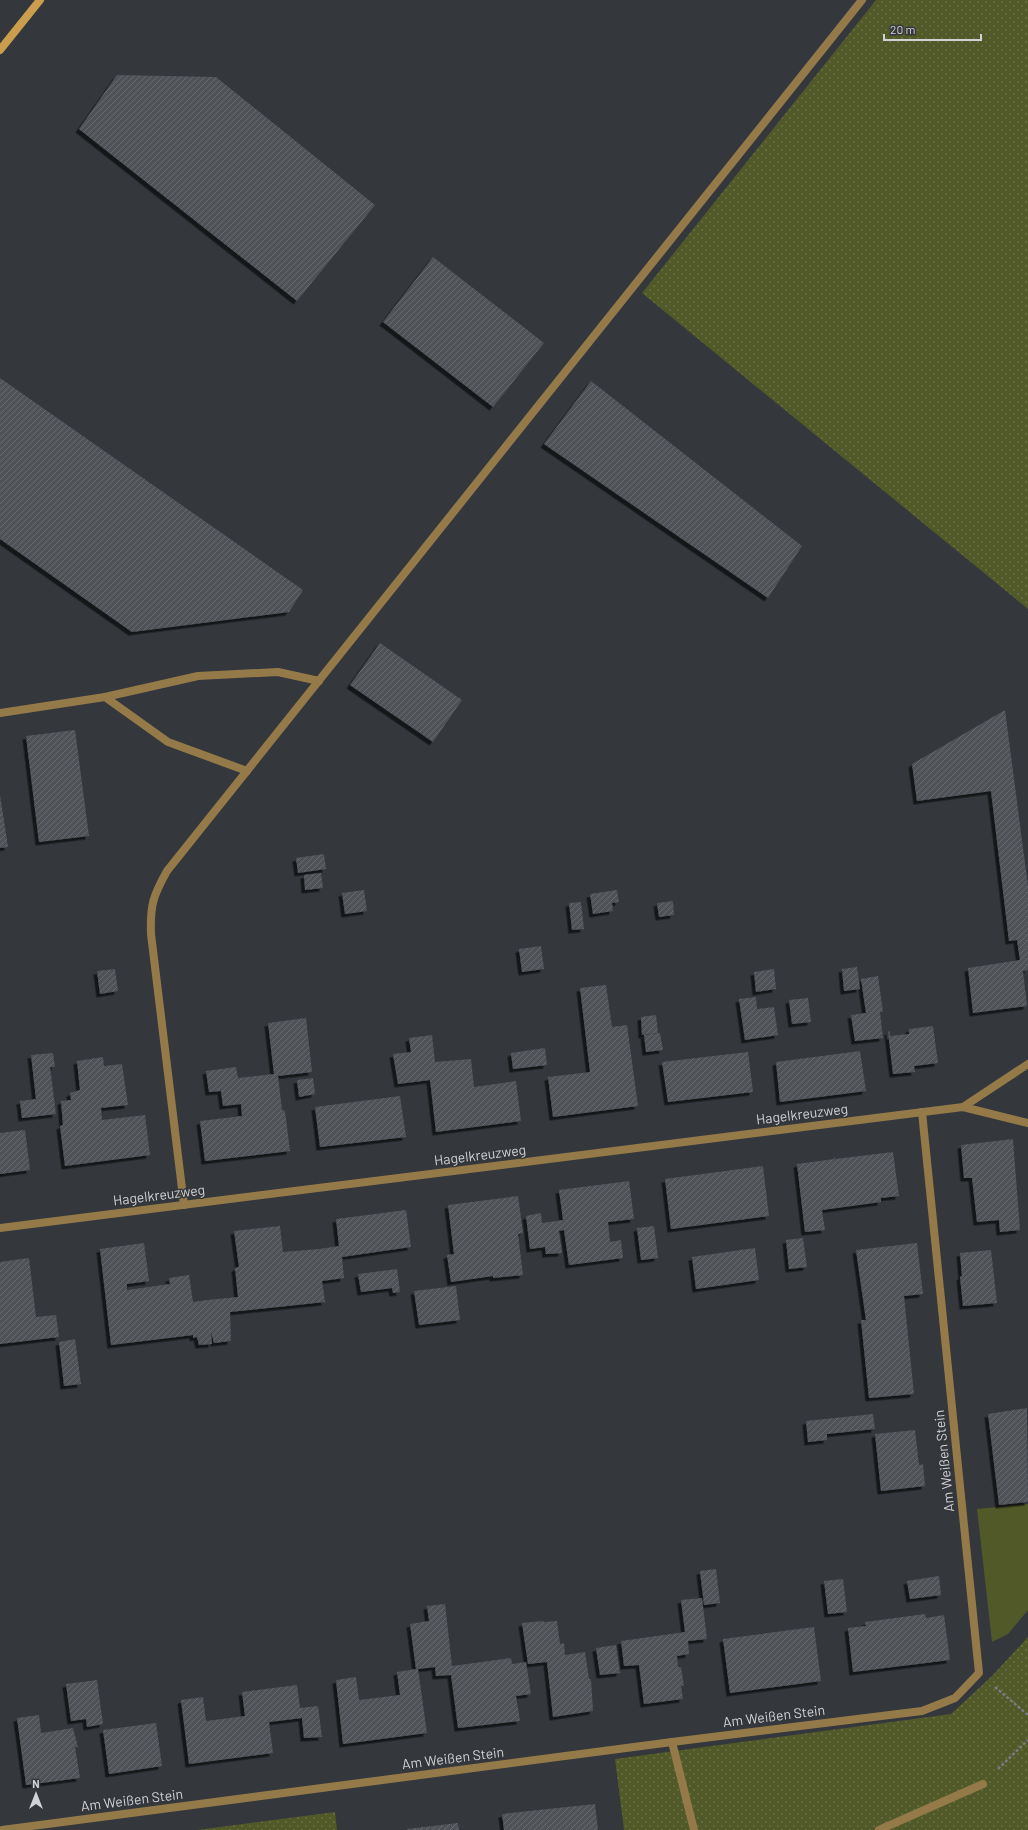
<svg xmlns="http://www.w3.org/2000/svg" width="1028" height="1830" font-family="Barlow,sans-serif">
<defs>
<pattern id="grass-dots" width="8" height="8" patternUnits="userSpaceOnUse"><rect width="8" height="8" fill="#515928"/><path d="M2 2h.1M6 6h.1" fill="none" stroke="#697046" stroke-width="1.8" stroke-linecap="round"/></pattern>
<pattern id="building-hatch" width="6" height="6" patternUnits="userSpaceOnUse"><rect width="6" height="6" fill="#4f5258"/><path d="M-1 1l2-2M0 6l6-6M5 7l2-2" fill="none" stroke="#676a6f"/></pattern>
<filter id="shadow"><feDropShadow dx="-3.5" dy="3.5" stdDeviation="0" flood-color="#0009"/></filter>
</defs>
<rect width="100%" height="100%" fill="#34373c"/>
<g fill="url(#grass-dots)">
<path d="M876,0H1028V609L642,293Z"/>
<path d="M1028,1637V1830H624L615,1759L951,1714L992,1676Z"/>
<path d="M335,1812L337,1830H197Z"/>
</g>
<path fill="#515928" d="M1028,1504V1610L1008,1634L992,1642L977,1509Z"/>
<g fill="url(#building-hatch)" filter="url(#shadow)">
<path d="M117,75L216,77L375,205L297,301L79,129Z"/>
<path d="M433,257L544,343L493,407L383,322Z"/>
<path d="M0,378L303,590L289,612L132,632L0,539Z"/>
<path d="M591,381L802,546L768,598L544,444Z"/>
<path d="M380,643L462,700L433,742L350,685Z"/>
<path d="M1005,710L1028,886V970L1023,971L1027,1006L973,1013L968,968L1020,960L1017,940L1009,941L991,791L917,801L912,764Z"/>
<path d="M75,730L89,836L39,842L26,736Z"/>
<path d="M0,795L8,847L0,848Z"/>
<path d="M324,854L326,869L298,873L296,858Z"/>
<path d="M321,873L323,888L305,890L304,875Z"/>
<path d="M364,890L367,911L345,914L342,893Z"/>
<path d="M617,890L619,902L612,903L613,911L593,914L590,894Z"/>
<path d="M673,901L674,915L659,917L657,903Z"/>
<path d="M581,902L584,929L572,930L569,903Z"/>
<path d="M541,946L544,969L522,972L519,949Z"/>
<path d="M857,967L860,989L844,991L842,969Z"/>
<path d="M115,969L118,991L100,994L97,971Z"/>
<path d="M774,969L776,989L756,992L754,972Z"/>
<path d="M878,976L883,1012H880L883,1038L855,1041L851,1015L866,1013L861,979Z"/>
<path d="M606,985L612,1027L627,1025L638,1106L553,1117L548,1077L590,1072L580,988Z"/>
<path d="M756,997L757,1009L774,1007L778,1035L745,1040L739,999Z"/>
<path d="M808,998L811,1022L792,1024L789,1000Z"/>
<path d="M656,1015L658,1033L642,1035L641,1017Z"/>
<path d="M306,1018L312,1072L278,1076L282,1110L285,1111L290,1151L205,1161L200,1121L242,1116L241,1104L223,1106L221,1091L209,1092L206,1071L236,1067L238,1078L274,1074L268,1023Z"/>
<path d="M933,1026L938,1063L914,1066L915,1072L893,1074L888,1032L890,1031V1036L909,1034V1029Z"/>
<path d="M660,1033L663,1050L646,1052L644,1035Z"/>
<path d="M432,1035L435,1062L471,1059L474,1087L516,1081L521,1121L436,1132L430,1080L398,1084L393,1054L411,1052L409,1038Z"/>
<path d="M545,1048L547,1065L513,1069L511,1053Z"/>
<path d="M860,1051L866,1091L780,1102L776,1062Z"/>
<path d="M748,1052L753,1092L668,1102L662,1062Z"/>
<path d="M53,1053L55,1067H50L56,1114L22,1118L20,1101L36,1099L31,1055Z"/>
<path d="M103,1057L104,1066L122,1064L128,1105L101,1108L102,1120L145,1115L150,1155L65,1166L60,1126L63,1125L61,1101L71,1100L70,1093L80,1090L77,1061Z"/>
<path d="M313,1078L315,1094L299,1097L297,1080Z"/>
<path d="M400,1096L406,1137L320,1147L315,1107Z"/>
<path d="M25,1130L30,1170L0,1174V1133Z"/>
<path d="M1013,1139L1020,1230L1000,1232L999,1220L977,1222L972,1178H964L961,1145Z"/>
<path d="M893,1152L899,1196L881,1198V1202L822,1210L825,1230L805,1232L797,1164L834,1159V1156L835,1159Z"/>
<path d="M763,1166L769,1216L671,1229L665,1179Z"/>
<path d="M629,1181L634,1219L608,1222L610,1242L621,1240L623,1258L569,1265L564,1230L559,1231L562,1253L546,1254L545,1247L530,1249L526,1216L541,1213L542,1223L563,1220L559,1190Z"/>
<path d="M518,1196L523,1233L518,1234L523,1275L493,1278V1276L451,1282L447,1255L454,1254L448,1205Z"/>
<path d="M406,1210L411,1247L342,1257L344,1278L322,1281L325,1302L230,1312L231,1341L214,1343L211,1332L212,1344L199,1345L197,1337L193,1338V1335L111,1345L100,1249L144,1243L149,1281L127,1284V1290L170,1284L169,1278L189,1275L193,1302L207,1300L208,1308L207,1300L238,1297L235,1268L239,1267L234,1231L280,1226L283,1252L319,1249L339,1246L336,1219Z"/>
<path d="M654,1226L658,1258L641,1260L637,1228Z"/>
<path d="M803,1238L807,1267L789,1269L786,1240Z"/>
<path d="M917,1243L923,1294L904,1296L914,1394L869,1398L861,1320H866L856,1250Z"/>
<path d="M755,1248L759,1280L696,1289L692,1257Z"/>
<path d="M991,1250L997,1303L963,1306L960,1277L962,1276L960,1253Z"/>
<path d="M29,1258L36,1317L56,1315L59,1337L0,1344V1262Z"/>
<path d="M397,1269L400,1292L393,1293L392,1288L361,1292L358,1274Z"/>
<path d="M456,1286L460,1320L419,1325L414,1291Z"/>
<path d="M75,1339L81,1384L64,1386L59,1342Z"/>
<path d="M1027,1408L1028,1502L999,1505L988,1414Z"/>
<path d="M873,1414L875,1429L827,1434V1440L808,1442L806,1421Z"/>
<path d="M915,1430L919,1465L923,1464L925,1486L881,1491L875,1434Z"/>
<path d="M716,1569L720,1603L704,1605L700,1571Z"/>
<path d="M939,1576L941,1595L910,1599L907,1581Z"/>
<path d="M843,1579L847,1612L828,1614L824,1581Z"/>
<path d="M702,1598L707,1639L688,1641L689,1654L677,1656L678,1667H681L684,1686H681L683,1699L644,1704L639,1665L624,1666L621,1641L685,1632L681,1600Z"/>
<path d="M445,1604L452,1666L511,1658L512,1664L526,1662L531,1694L516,1696L520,1721L458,1728L451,1675L436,1676L435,1667L418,1669L427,1733L343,1744L336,1680L356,1677L359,1700L400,1695L397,1672L416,1669L410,1624L429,1621L427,1606Z"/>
<path d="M925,1614L926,1618L944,1615L950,1660L853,1672L848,1628L866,1626L865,1622Z"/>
<path d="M543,1621L544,1622L557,1621L560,1644L564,1643L565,1655L585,1652L589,1679H591L593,1711L553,1717L547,1662L528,1664L522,1623Z"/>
<path d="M814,1627L821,1681L730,1693L723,1639Z"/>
<path d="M616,1645L620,1673L600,1675L596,1648Z"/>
<path d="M97,1680L103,1724L87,1727L86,1719L71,1721L66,1684Z"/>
<path d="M297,1685L300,1708L318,1706L322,1737L304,1738L302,1718L269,1722L273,1753L189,1764L181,1700L203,1697L206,1721L245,1716L242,1692Z"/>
<path d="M39,1715L41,1733L73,1728L78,1747H75L80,1778L26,1785L17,1718Z"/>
<path d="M156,1723L162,1766L109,1774L103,1730Z"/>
<path d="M595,1804L598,1830H504L502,1814Z"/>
<path d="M458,1823L459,1830H407V1829Z"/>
</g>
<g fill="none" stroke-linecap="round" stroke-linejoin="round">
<g stroke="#797c80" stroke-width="2.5" stroke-dasharray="3 2" stroke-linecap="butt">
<path d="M995,1687L1028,1715"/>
<path d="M998,1769L1028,1740"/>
</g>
<g stroke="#957a49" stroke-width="8">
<path d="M105,697L168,742L247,771"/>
<path d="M0,713L105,697L198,676L278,672L319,681"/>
<path d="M184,1205L151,934C150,905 153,896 167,871L862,0"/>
<path d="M672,1742L694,1830"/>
<path d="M879,1830L983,1784"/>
</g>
<g stroke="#957a49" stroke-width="8">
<path d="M963,1107L1028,1064"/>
<path d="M0,1228L963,1107L1028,1123"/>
<path d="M2,1830L672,1742L922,1711L955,1698L979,1673L922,1112"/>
</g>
<path stroke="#ca9e4d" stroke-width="8" d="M0,50L40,0"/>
</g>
<g text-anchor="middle" stroke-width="3" stroke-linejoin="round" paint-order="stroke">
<g font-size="14" fill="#d0d2d5" stroke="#34373c">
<text transform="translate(802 1114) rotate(-7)" y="5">Hagelkreuzweg</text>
<text transform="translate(480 1155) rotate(-7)" y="5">Hagelkreuzweg</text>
<text transform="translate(159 1195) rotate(-7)" y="5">Hagelkreuzweg</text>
<text transform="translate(944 1461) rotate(-96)" y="5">Am Weißen Stein</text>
<text transform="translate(774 1716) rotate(-7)" y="5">Am Weißen Stein</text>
<text transform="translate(453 1758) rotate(-7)" y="5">Am Weißen Stein</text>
<text transform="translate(132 1800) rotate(-7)" y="5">Am Weißen Stein</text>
</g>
</g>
<g transform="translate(36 1794)" stroke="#34373c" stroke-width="3" paint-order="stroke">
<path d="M0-3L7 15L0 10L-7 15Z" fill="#d0d2d5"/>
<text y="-6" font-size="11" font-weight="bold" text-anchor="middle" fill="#d0d2d5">N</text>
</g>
<path d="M884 34v6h97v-6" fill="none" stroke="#d0d2d5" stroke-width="2"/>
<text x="890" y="34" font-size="12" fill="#d0d2d5" stroke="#34373c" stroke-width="3" paint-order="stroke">20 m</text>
</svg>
